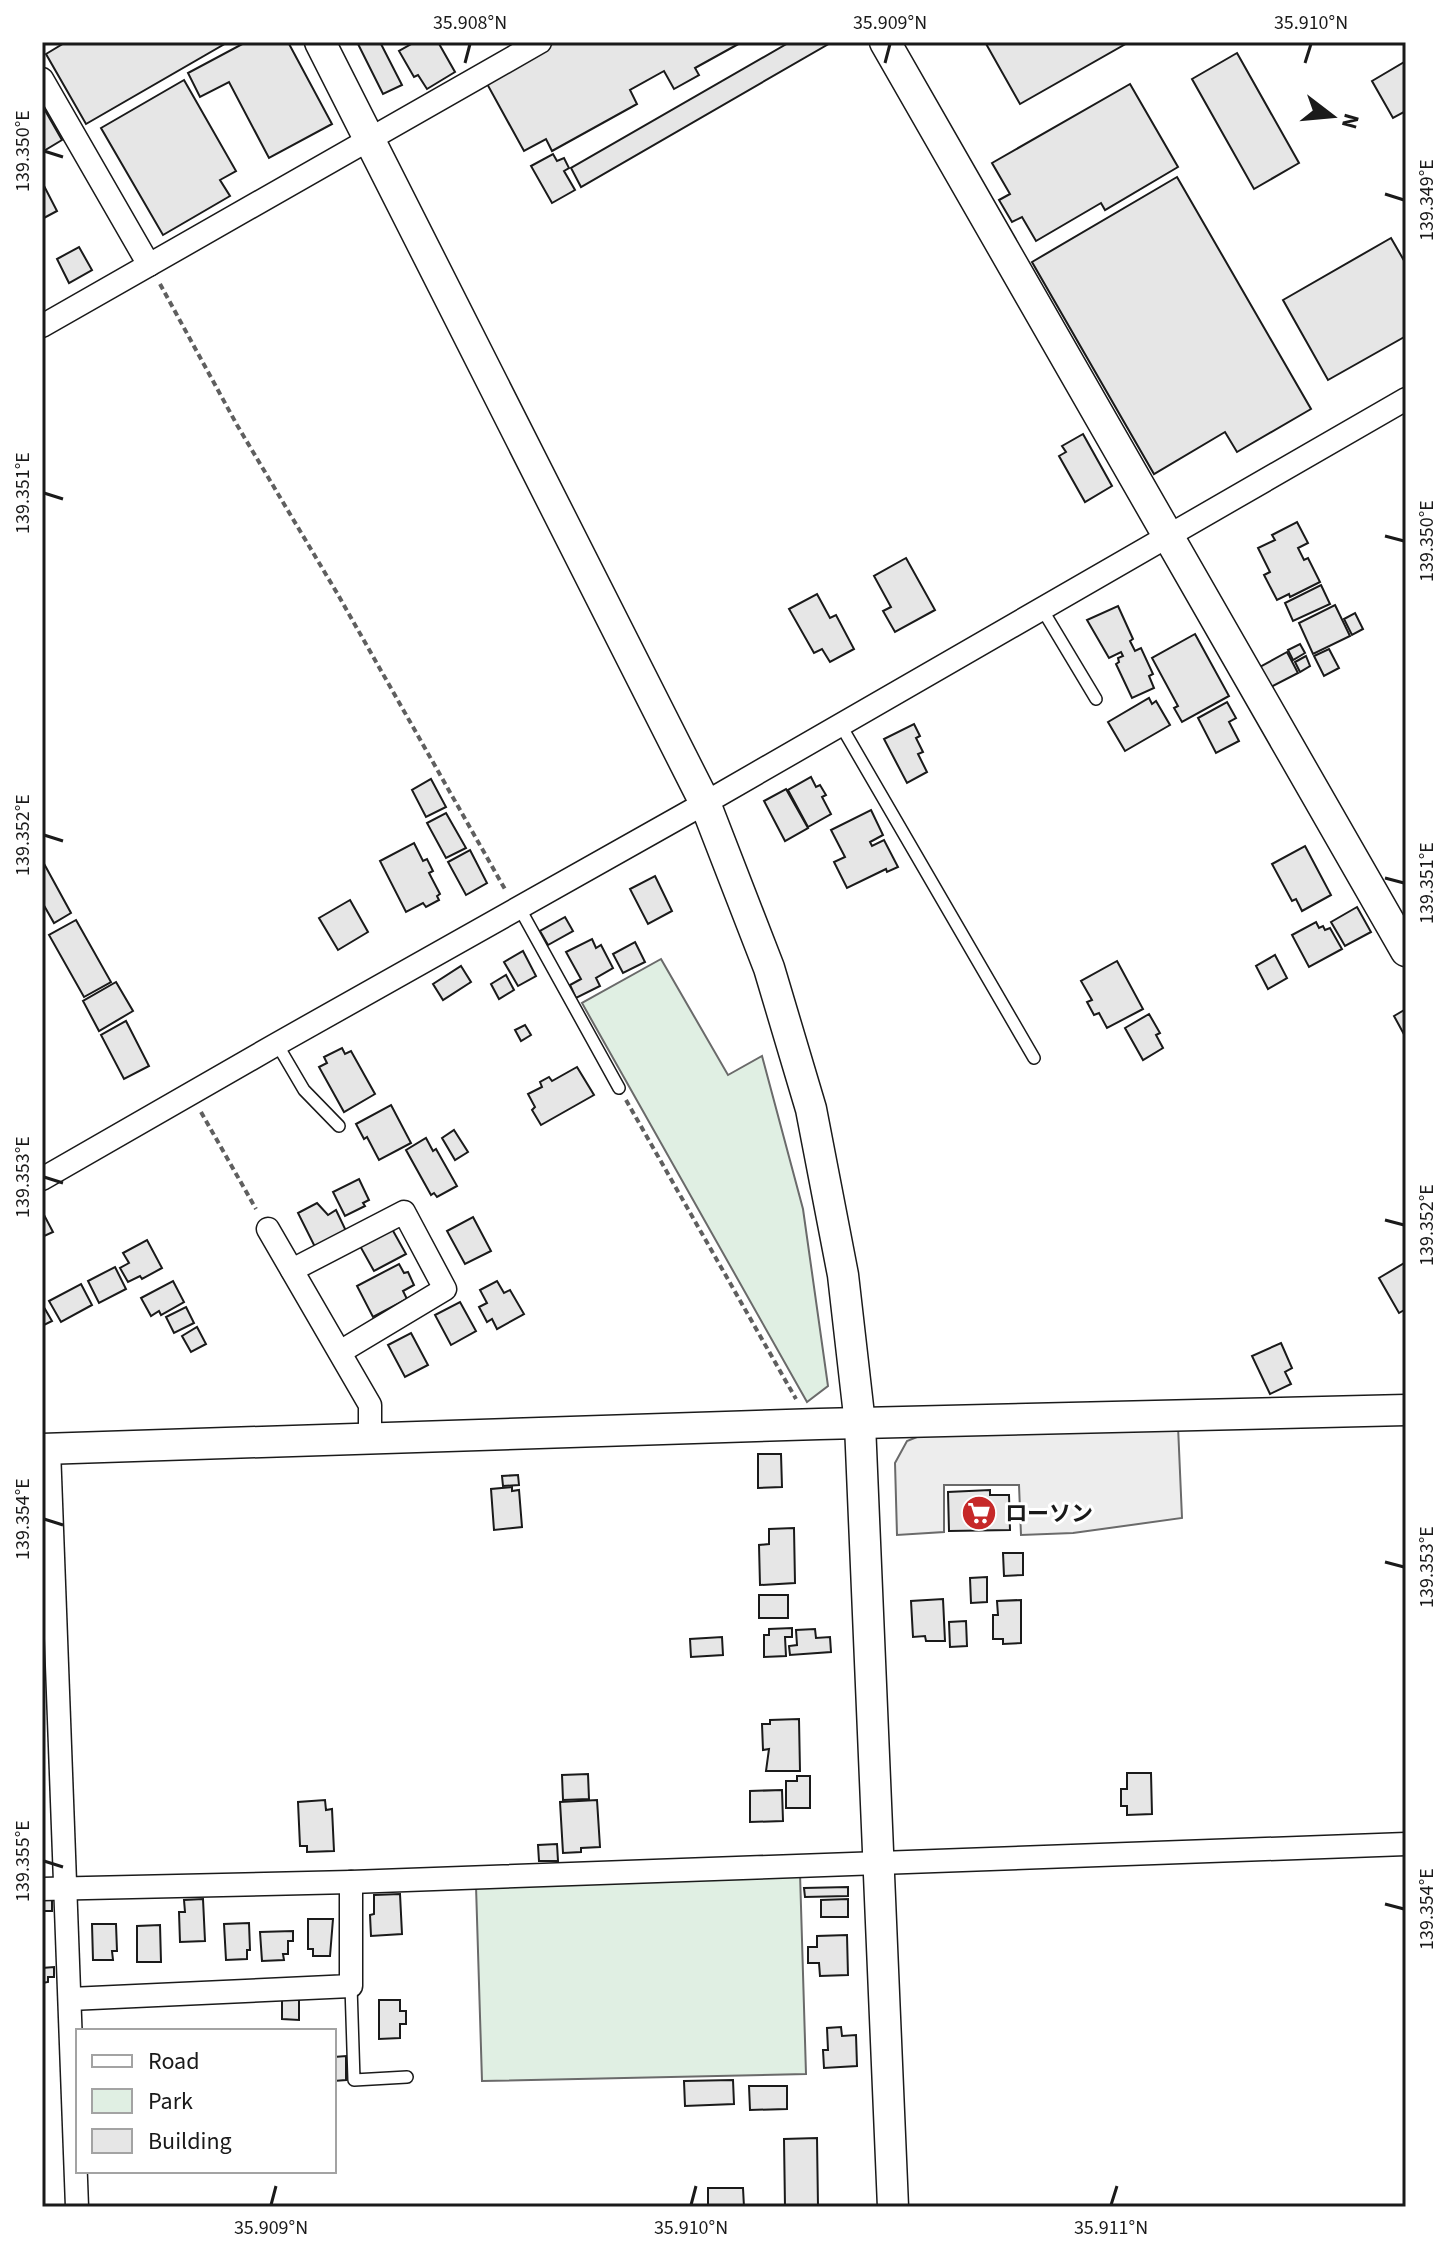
<svg xmlns="http://www.w3.org/2000/svg" width="1448" height="2249" font-family="'Source Sans 3','Noto Sans JP',sans-serif">
<rect width="100%" height="100%" fill="#fff"/>
<g fill="#e0efe3" stroke="#6a6a6a" stroke-width="2">
<path d="M661,959L728,1075L762,1056L803,1209L828,1386L807,1402L582,1003Z"/>
<path d="M800,1873L806,2074L482,2081L476,1886Z"/>
</g>
<path fill="#ededed" stroke="#6a6a6a" stroke-width="2" d="M1178,1426L1182,1518L1073,1533L1021,1535L1019,1485H944V1532L897,1535L895,1463L907,1441L922,1435Z"/>
<g fill="#e6e6e6" stroke="#1a1a1a" stroke-width="2">
<path d="M66,42H228L86,124L46,54Z"/>
<path d="M246,42H288L332,124L269,158L229,82L200,97L188,73Z"/>
<path d="M357,42H380L402,85L383,94Z"/>
<path d="M415,42H438L455,72L427,89L418,75L414,77L399,51Z"/>
<path d="M556,42H742L695,68L699,75L674,89L664,71L630,90L637,104L552,151L546,139L524,151L486,82Z"/>
<path d="M790,42H832L581,187L571,168Z"/>
<path d="M985,42H1129L1020,104Z"/>
<path d="M1237,53L1299,163L1254,189L1192,79Z"/>
<path d="M1406,61V111L1393,118L1372,81Z"/>
<path d="M184,80L236,171L220,180L230,196L163,235L101,128Z"/>
<path d="M1130,84L1178,167L1105,210L1101,203L1036,241L1022,217L1012,222L999,200L1010,194L992,163Z"/>
<path d="M42,105L62,140L42,152Z"/>
<path d="M553,154L557,161L564,158L569,168L564,171L575,190L552,203L531,166Z"/>
<path d="M1177,177L1311,409L1237,452L1225,432L1154,474L1032,262Z"/>
<path d="M42,182L57,211L42,219Z"/>
<path d="M1391,238L1406,264V336L1328,380L1283,300Z"/>
<path d="M79,247L92,270L69,283L57,259Z"/>
<path d="M1083,434L1112,486L1085,502L1059,456L1066,452L1062,446Z"/>
<path d="M1297,522L1308,543L1298,548L1304,560L1308,558L1320,582L1290,597L1289,594L1277,600L1264,575L1270,572L1258,548L1275,540L1272,535Z"/>
<path d="M906,558L935,610L895,632L883,611L891,607L874,576Z"/>
<path d="M1321,585L1330,604L1293,621L1285,603Z"/>
<path d="M817,594L830,618L836,615L854,649L830,662L822,649L814,653L789,609Z"/>
<path d="M1335,605L1350,636L1313,654L1299,623Z"/>
<path d="M1118,606L1133,639L1130,641L1135,651L1141,648L1153,674L1149,676L1154,688L1132,698L1116,664L1119,662L1118,658L1123,656L1121,652L1109,658L1087,620Z"/>
<path d="M1355,613L1363,629L1352,635L1344,619Z"/>
<path d="M1195,634L1229,696L1182,722L1174,708L1178,706L1152,658Z"/>
<path d="M1300,644L1305,653L1293,660L1288,650Z"/>
<path d="M1329,649L1339,668L1324,676L1314,656Z"/>
<path d="M1287,652L1298,673L1271,687L1260,667Z"/>
<path d="M1306,656L1310,666L1300,672L1295,662Z"/>
<path d="M1149,698L1152,704L1156,701L1170,725L1125,751L1108,722Z"/>
<path d="M1227,702L1236,718L1229,722L1239,741L1216,753L1198,718Z"/>
<path d="M914,724L920,736L916,738L923,752L918,754L927,772L907,783L884,739Z"/>
<path d="M811,777L816,787L820,785L826,795L822,797L831,814L808,827L788,790Z"/>
<path d="M431,779L446,807L426,817L412,790Z"/>
<path d="M786,789L808,828L785,841L764,801Z"/>
<path d="M871,810L883,835L870,842L872,846L884,840L898,867L887,872L886,869L847,888L834,862L845,857L831,830Z"/>
<path d="M446,813L466,848L446,858L427,823Z"/>
<path d="M414,843L423,861L427,859L433,871L429,873L440,894L437,896L439,900L426,907L423,903L406,912L380,861Z"/>
<path d="M1305,846L1331,895L1302,911L1296,899L1292,901L1272,864Z"/>
<path d="M470,850L487,883L466,895L448,862Z"/>
<path d="M42,860L71,913L54,923L42,902Z"/>
<path d="M655,876L672,911L648,924L630,889Z"/>
<path d="M350,900L368,932L338,950L319,918Z"/>
<path d="M1357,907L1371,932L1345,946L1331,922Z"/>
<path d="M565,917L573,931L548,945L540,931Z"/>
<path d="M76,920L111,982L84,997L49,935Z"/>
<path d="M1316,922L1319,928L1323,926L1325,930L1330,928L1342,949L1309,967L1292,935Z"/>
<path d="M592,939L596,948L601,945L613,968L596,978L600,986L576,998L570,985L581,979L566,952Z"/>
<path d="M635,942L645,962L623,973L613,954Z"/>
<path d="M523,951L536,976L518,986L504,962Z"/>
<path d="M1275,955L1287,978L1268,989L1256,966Z"/>
<path d="M1117,961L1143,1009L1107,1028L1099,1013L1094,1015L1087,1002L1092,1000L1081,981Z"/>
<path d="M461,966L471,982L443,1000L433,984Z"/>
<path d="M506,975L514,990L499,999L491,984Z"/>
<path d="M116,982L133,1011L99,1031L83,1001Z"/>
<path d="M1406,1009V1038L1394,1016Z"/>
<path d="M1149,1014L1160,1033L1156,1035L1163,1048L1143,1060L1125,1028Z"/>
<path d="M126,1021L149,1066L124,1079L101,1035Z"/>
<path d="M525,1025L531,1035L521,1041L515,1030Z"/>
<path d="M342,1048L345,1054L351,1051L375,1094L344,1112L319,1067L327,1063L324,1057Z"/>
<path d="M577,1067L594,1095L541,1125L532,1110L535,1107L528,1094L542,1087L540,1082L549,1077L552,1081Z"/>
<path d="M391,1105L411,1143L379,1160L367,1137L364,1139L356,1124Z"/>
<path d="M454,1130L468,1152L455,1160L442,1138Z"/>
<path d="M426,1138L433,1151L436,1149L457,1186L437,1197L434,1193L431,1195L406,1150Z"/>
<path d="M359,1179L369,1200L363,1203L365,1206L345,1216L333,1192Z"/>
<path d="M317,1203L328,1215L336,1210L347,1233L316,1249L298,1213Z"/>
<path d="M43,1213L53,1232L42,1237V1213Z"/>
<path d="M473,1217L491,1251L465,1264L447,1231Z"/>
<path d="M392,1229L406,1254L374,1271L360,1246Z"/>
<path d="M147,1240L162,1268L142,1279L140,1276L128,1282L120,1268L129,1263L123,1253Z"/>
<path d="M1406,1262V1309L1399,1313L1379,1278Z"/>
<path d="M399,1264L404,1273L408,1272L414,1285L403,1291L407,1299L373,1317L357,1286Z"/>
<path d="M115,1267L126,1289L99,1303L88,1281Z"/>
<path d="M173,1281L184,1302L161,1315L159,1311L151,1316L141,1298Z"/>
<path d="M497,1281L504,1293L510,1290L524,1314L497,1329L492,1319L487,1322L479,1307L487,1303L480,1290Z"/>
<path d="M81,1284L92,1305L61,1322L49,1301Z"/>
<path d="M460,1302L476,1331L451,1345L435,1315Z"/>
<path d="M186,1307L194,1323L174,1333L166,1317Z"/>
<path d="M45,1309L52,1321L42,1326V1311Z"/>
<path d="M197,1327L206,1344L191,1352L182,1336Z"/>
<path d="M411,1333L428,1365L405,1377L388,1345Z"/>
<path d="M1281,1343L1292,1368L1285,1372L1291,1384L1270,1394L1252,1356Z"/>
<path d="M758,1454H781L782,1487L758,1488Z"/>
<path d="M518,1475L519,1485L503,1486L502,1476Z"/>
<path d="M512,1487V1491L519,1490L522,1527L494,1530L491,1489Z"/>
<path d="M990,1490V1495H1009L1010,1530L949,1531L948,1492Z"/>
<path d="M794,1528L795,1583L760,1585L759,1545L769,1544V1529Z"/>
<path d="M1003,1553H1023V1575L1004,1576Z"/>
<path d="M987,1577V1602L971,1603L970,1578Z"/>
<rect x="759" y="1595" width="29" height="23"/>
<path d="M943,1599L945,1641H926L925,1636L913,1637L911,1601Z"/>
<path d="M1021,1600V1643L1003,1644V1639H993V1615H998L997,1601Z"/>
<path d="M966,1621L967,1646L950,1647L949,1622Z"/>
<path d="M792,1628V1637H785L786,1656L764,1657V1635H769V1629Z"/>
<path d="M815,1629L816,1638L830,1637L831,1652L790,1655L789,1646L797,1645L796,1630Z"/>
<path d="M722,1637L723,1655L691,1657L690,1639Z"/>
<path d="M799,1719L800,1771H766L769,1749L763,1750L762,1724H770V1720Z"/>
<path d="M1127,1773H1151L1152,1814L1127,1815V1806H1121V1789H1127Z"/>
<path d="M588,1774L589,1799L563,1800L562,1775Z"/>
<path d="M797,1776H810V1808H786V1781H797Z"/>
<path d="M782,1790L783,1821L750,1822V1791Z"/>
<path d="M325,1800L326,1810L332,1809L334,1851L307,1852V1846H300L298,1802Z"/>
<path d="M597,1800L600,1847L581,1848V1852L563,1853L560,1802Z"/>
<path d="M557,1844L558,1861H539L538,1845Z"/>
<path d="M848,1887V1896L805,1897L804,1888Z"/>
<path d="M400,1894L402,1934L371,1936L370,1915L374,1914V1895Z"/>
<path d="M52,1899V1911H42V1900Z"/>
<path d="M203,1899L205,1941L180,1942L179,1912H185L184,1900Z"/>
<path d="M848,1899V1917H821V1900Z"/>
<path d="M308,1919H333L330,1956H313V1949H308Z"/>
<path d="M249,1923L250,1950H247V1959L226,1960L224,1924Z"/>
<path d="M92,1924H116L117,1951H112L113,1960H93Z"/>
<path d="M160,1925L161,1962H137V1926Z"/>
<path d="M293,1931V1941H288V1954H283L284,1960L262,1961L260,1932Z"/>
<path d="M847,1935L848,1975L820,1976L819,1963H808V1947H817V1936Z"/>
<path d="M54,1967V1977H48V1982L42,1983V1968Z"/>
<path d="M282,1999L299,2000V2020L282,2019Z"/>
<path d="M379,2000H400V2011H406V2024H400V2038L379,2039Z"/>
<path d="M841,2027L842,2036L856,2035L857,2066L824,2068L823,2050H828L827,2028Z"/>
<path d="M346,2056V2080L334,2081V2057Z"/>
<path d="M733,2080L734,2104L685,2106L684,2081Z"/>
<path d="M749,2086H787V2109L750,2110Z"/>
<path d="M817,2138L818,2207H785L784,2139Z"/>
<path d="M708,2188H743L744,2207H708Z"/>
</g>
<g fill="none" stroke-linecap="round" stroke-linejoin="round">
<g stroke="#1a1a1a" stroke-width="14">
<g id="lane">
<path d="M1042,609L1096,699"/>
<path d="M840,724L1034,1058"/>
<path d="M520,909L619,1088"/>
<path d="M277,1044L304,1090L339,1126"/>
<path d="M351,1986L354,2080L407,2077"/>
</g>
</g>
<g stroke="#1a1a1a" stroke-width="25">
<g id="street">
<path d="M42,79L149,265"/>
<path d="M42,326L540,42"/>
<path d="M42,1179L277,1044L705,803L1406,399"/>
<path d="M268,1229L370,1405V1439"/>
<path d="M292,1270L404,1212L445,1289L340,1352"/>
<path d="M49,1449L77,2207"/>
<path d="M42,1889L351,1882L1406,1844"/>
<path d="M70,1999L351,1986V1882"/>
</g>
</g>
<g stroke="#1a1a1a" stroke-width="33">
<g id="secondary">
<path d="M320,42L705,803L769,968L811,1109L843,1275L860,1424L893,2207"/>
<path d="M885,42L1406,951"/>
<path d="M42,1449L819,1424L1406,1410"/>
</g>
</g>
<g stroke="#5f5f5f" stroke-width="4" stroke-dasharray="6 4" stroke-linecap="butt">
<path d="M160,284L237,425L337,593L506,891"/>
<path d="M626,1100L796,1399"/>
<path d="M201,1112L256,1209"/>
</g>
<use href="#lane" stroke="#fff" stroke-width="11"/>
<use href="#street" stroke="#fff" stroke-width="22"/>
<use href="#secondary" stroke="#fff" stroke-width="30"/>
</g>
<path fill="none" stroke="#1a1a1a" stroke-width="3" d="M465,63L470,44M885,63L890,44M1305,63L1311,44M44,151L63,157M1385,194L1404,200M44,493L63,499M1385,536L1404,541M44,835L63,841M1385,878L1404,883M44,1177L63,1183M1385,1220L1404,1225M44,1519L63,1525M1385,1562L1404,1567M44,1861L63,1867M1385,1904L1404,1909M271,2205L276,2186M691,2205L696,2186M1111,2205L1117,2186"/>
<defs>
<g id="supermarket-disc" transform="scale(1.8)"><circle r="9.5" fill="#c62828" stroke="#fff"/><path d="M-6-5.5h2.5l.6 2H6L4.5 2H-2.5L-4.4-4H-6ZM-1.5 3.2a1.3 1.3 0 1 0 .1 0ZM3 3.2a1.3 1.3 0 1 0 .1 0Z" fill="#fff"/></g>
</defs>
<g fill-rule="evenodd">
<use href="#supermarket-disc" x="979" y="1513"/>
</g>
<g text-anchor="middle" stroke-width="6" stroke-linejoin="round" paint-order="stroke">
<g font-size="22" font-weight="bold" fill="#1a1a1a" stroke="#fff" text-anchor="start">
<text x="1005" y="1521">ローソン</text>
</g>
</g>
<rect width="1448" height="2249" fill="none" stroke="#ffffff" stroke-width="88"/>
<rect x="76" y="2029" width="260" height="144" fill="#ffffff" stroke="#a3a3a3" stroke-width="2"/>
<rect x="92" y="2055" width="40" height="12" fill="#ffffff" stroke="#a3a3a3" stroke-width="2"/>
<text x="148" y="2069" font-size="24" fill="#1a1a1a">Road</text>
<rect x="92" y="2089" width="40" height="24" fill="#e0efe3" stroke="#a3a3a3" stroke-width="2"/>
<text x="148" y="2109" font-size="24" fill="#1a1a1a">Park</text>
<rect x="92" y="2129" width="40" height="24" fill="#e6e6e6" stroke="#a3a3a3" stroke-width="2"/>
<text x="148" y="2149" font-size="24" fill="#1a1a1a">Building</text>
<g transform="translate(1332 116) rotate(106)" stroke="#ffffff" stroke-width="6" paint-order="stroke">
<path d="M0-6L14 30L0 20L-14 30Z" fill="#1a1a1a"/>
<text y="-12" font-size="22" font-weight="bold" text-anchor="middle" fill="#1a1a1a">N</text>
</g>
<rect x="44" y="44" width="1360" height="2161" fill="none" stroke="#1a1a1a" stroke-width="3"/>
<g font-size="20" text-anchor="middle" fill="#1a1a1a">
<text x="470" y="29">35.908°N</text>
<text x="890" y="29">35.909°N</text>
<text x="1311" y="29">35.910°N</text>
<text transform="translate(22 151) rotate(-90)" y="7">139.350°E</text>
<text transform="translate(1426 200) rotate(-90)" y="7">139.349°E</text>
<text transform="translate(22 493) rotate(-90)" y="7">139.351°E</text>
<text transform="translate(1426 541) rotate(-90)" y="7">139.350°E</text>
<text transform="translate(22 835) rotate(-90)" y="7">139.352°E</text>
<text transform="translate(1426 883) rotate(-90)" y="7">139.351°E</text>
<text transform="translate(22 1177) rotate(-90)" y="7">139.353°E</text>
<text transform="translate(1426 1225) rotate(-90)" y="7">139.352°E</text>
<text transform="translate(22 1519) rotate(-90)" y="7">139.354°E</text>
<text transform="translate(1426 1567) rotate(-90)" y="7">139.353°E</text>
<text transform="translate(22 1861) rotate(-90)" y="7">139.355°E</text>
<text transform="translate(1426 1909) rotate(-90)" y="7">139.354°E</text>
<text x="271" y="2234">35.909°N</text>
<text x="691" y="2234">35.910°N</text>
<text x="1111" y="2234">35.911°N</text>
</g>
</svg>
